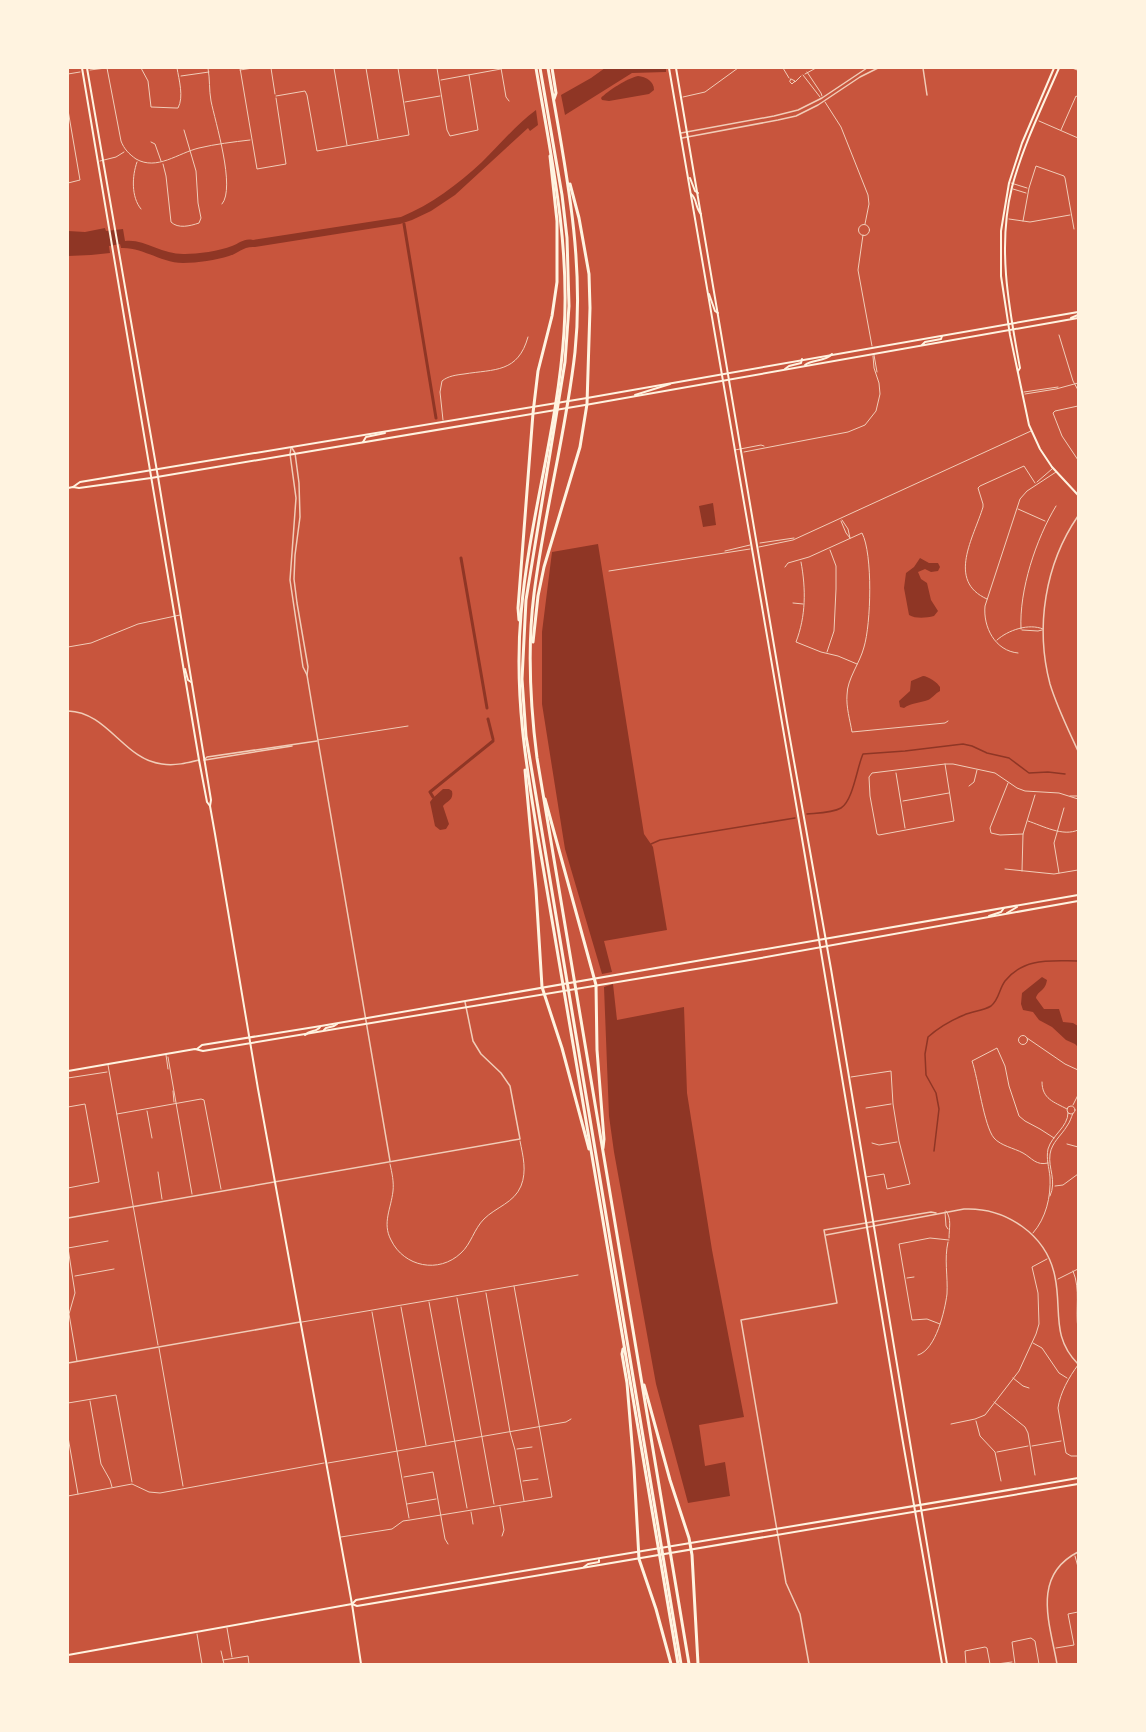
<svg xmlns="http://www.w3.org/2000/svg" width="1146" height="1732" font-family="Barlow,sans-serif">
<rect width="100%" height="100%" fill="#c8553d"/>
<g fill="#8f3625">
<path d="M605,68H666V72L632,73L565,115L561,95L591,78Z"/>
<path d="M638,76C646,77 654,81 654,90L649,94L609,101L602,100L601,98C607,91 628,78 638,76Z"/>
<path d="M536,110L538,125L530,131L528,128L455,195L431,211L412,220L400,224L255,247C243,246 239,253 229,256C216,260 198,263 183,263C161,263 143,247 121,248L120,244L109,246L110,253L91,255L68,256V231L85,232L105,228L106,231L123,229L125,241C143,238 163,255 185,254C197,254 220,251 232,246C240,243 244,238 253,240L401,217C432,204 457,185 482,162C500,144 516,125 536,110Z"/>
<path d="M713,503L716,525L703,527L699,506Z"/>
<path d="M598,544L644,834L653,847L667,930L604,941L612,972L602,974L565,849L542,704V632L552,552Z"/>
<path d="M920,558L929,563H938L940,567L938,571L931,572L925,569L918,572L921,579L927,583L931,600L938,611L934,616C926,618 916,619 909,615L904,588L906,573L914,567Z"/>
<path d="M923,676C928,676 938,683 940,687V691C936,693 931,699 928,700C920,703 911,703 904,708L900,707L899,701L910,691L911,681Z"/>
<path d="M443,789H449L452,791C454,800 447,801 443,806L449,824L446,829L440,830L435,826L430,802L433,798Z"/>
<path d="M1042,977L1047,980C1045,992 1038,990 1036,998L1044,1009H1059L1063,1022L1073,1023L1078,1026V1047L1075,1044L1066,1040L1052,1027L1039,1020L1033,1012L1023,1010L1021,1004L1022,993Z"/>
<path d="M613,984L617,1020L684,1007L687,1093L712,1250L744,1417L699,1425L705,1466L725,1462L730,1496L688,1503L656,1384L614,1152L609,1116L604,987Z"/>
</g>
<g fill="none" stroke-linecap="round" stroke-linejoin="round">
<g stroke="#8f3625" stroke-width="1.5">
<path d="M807,814C817,813 832,813 841,808C853,801 857,767 863,754L905,751L963,744L972,746L987,753L1009,758L1029,773L1048,772L1065,774"/>
<path d="M651,844L660,840L795,818"/>
<path d="M934,1151L939,1109L936,1093L926,1075L925,1054L928,1037C938,1028 952,1020 964,1015C973,1011 983,1011 991,1006C999,1000 999,989 1005,981C1024,957 1051,961 1078,961"/>
</g>
<g stroke="#8f3625" stroke-width="3">
<path d="M404,224L436,418"/>
<path d="M461,558L487,708"/>
<path d="M488,719L493,739"/>
<path d="M433,797L430,792L493,741"/>
</g>
<g stroke="#f1ccb7" stroke-width="1">
<path d="M107,68L121,141C124,149 129,154 136,159C157,171 178,153 199,148C216,144 233,142 250,140"/>
<path d="M141,68L148,81L151,107L176,108H178C184,97 179,80 177,68"/>
<path d="M208,68C210,79 209,90 211,101C215,121 236,188 222,204"/>
<path d="M240,68L257,169L286,164L276,98"/>
<path d="M271,68L275,94"/>
<path d="M334,68L347,145"/>
<path d="M366,68L378,139"/>
<path d="M437,68L447,130L450,136L478,130L469,75"/>
<path d="M501,68L506,97L509,101"/>
<path d="M783,68L789,78"/>
<path d="M90,70L106,68"/>
<path d="M240,70L253,68"/>
<path d="M807,72L821,93L822,96"/>
<path d="M68,74L80,72"/>
<path d="M805,74L816,68"/>
<path d="M803,75L820,97"/>
<path d="M181,76L209,72"/>
<path d="M791,79L795,81L792,84L790,82Z"/>
<path d="M441,80L501,69"/>
<path d="M795,82L801,76"/>
<path d="M276,96L305,91L307,95L317,151L409,135L398,68"/>
<path d="M683,97L705,92L738,68"/>
<path d="M405,102L440,96"/>
<path d="M825,102L841,127L868,195L869,204L865,224"/>
<path d="M68,110L80,180L68,183"/>
<path d="M1039,121L1078,138"/>
<path d="M1061,130L1076,96L1078,97"/>
<path d="M151,142L155,144L161,161"/>
<path d="M100,161L116,157L124,152"/>
<path d="M137,162C132,176 131,197 141,209"/>
<path d="M163,164L166,176L171,222C178,229 190,226 199,223L201,218L198,203L196,171L184,130"/>
<path d="M1011,183L1027,188"/>
<path d="M1013,189L1026,193"/>
<path d="M1009,219L1030,222L1070,215"/>
<path d="M1023,221L1029,188L1036,166L1064,176L1065,178L1074,229"/>
<circle cx="864" cy="230" r="5.5"/>
<path d="M863,235L858,270L872,346"/>
<path d="M1059,335L1073,381L1078,390"/>
<path d="M874,355L877,372"/>
<path d="M1024,392L1058,387"/>
<path d="M1025,394L1056,389L1078,383"/>
<path d="M1078,406L1055,411L1053,413L1062,436L1078,460"/>
<path d="M443,420L440,392L442,381C448,376 456,375 464,374C495,369 518,373 528,337"/>
<path d="M735,450L761,445L764,446"/>
<path d="M744,452L848,432L865,425L876,411L880,394L879,383L874,368L873,356"/>
<path d="M1037,482L1052,469"/>
<path d="M1018,509L1045,521"/>
<path d="M842,520L848,529L850,538"/>
<path d="M841,521L846,533L850,538"/>
<path d="M760,543L794,538"/>
<path d="M759,547L793,540L1031,431"/>
<path d="M725,551L750,545"/>
<path d="M801,562C806,589 806,616 796,642L821,652L838,656L857,664"/>
<path d="M785,567L788,563L809,557L862,533C873,554 871,624 864,647C860,663 847,679 847,695C846,707 850,720 852,732L945,723L948,721"/>
<path d="M609,571L750,549"/>
<path d="M987,599C946,581 974,537 983,507V504L978,488L980,486L1024,466L1035,483"/>
<path d="M793,603L803,604"/>
<path d="M1021,629C1019,590 1036,539 1056,506"/>
<path d="M1022,630L1038,631L1042,630"/>
<path d="M997,640C1008,630 1029,623 1043,629"/>
<path d="M68,647L91,643L138,624L180,615"/>
<path d="M827,652L834,631L836,589V566L830,550"/>
<path d="M1018,653C995,651 983,627 985,606L1020,499L1027,491L1056,472"/>
<path d="M318,740L408,726"/>
<path d="M945,764L954,821L879,835L877,834L870,796L869,777L872,773L945,764H953L995,773L1017,788L1025,791L1059,793L1078,799"/>
<path d="M896,773L905,828"/>
<path d="M1008,783L990,828L991,833L1000,835L1023,834"/>
<path d="M969,786L974,782L977,770"/>
<path d="M1070,796H1078"/>
<path d="M903,801L949,793"/>
<path d="M1028,821C1043,826 1063,837 1078,830"/>
<path d="M1005,869L1054,874L1078,870"/>
<path d="M1022,871L1023,834L1035,795"/>
<path d="M1059,873L1054,843L1064,808"/>
<circle cx="1023" cy="1040" r="4.5"/>
<path d="M1027,1038L1065,1064L1078,1070"/>
<path d="M166,1055L168,1069"/>
<path d="M168,1057L192,1194"/>
<path d="M108,1065L158,1345"/>
<path d="M851,1077L891,1071L893,1104L899,1141L910,1184L887,1189L884,1174L866,1177"/>
<path d="M68,1078L107,1072"/>
<path d="M1042,1082C1042,1099 1054,1102 1067,1109"/>
<path d="M173,1091L174,1102"/>
<path d="M1073,1105L1078,1095"/>
<circle cx="1071" cy="1110" r="4"/>
<path d="M68,1107L85,1104L99,1182L68,1188"/>
<path d="M866,1108L891,1104"/>
<path d="M147,1111L152,1138"/>
<path d="M117,1114L201,1099L204,1100L221,1189"/>
<path d="M872,1143L879,1145L897,1142"/>
<path d="M1067,1144L1078,1147"/>
<path d="M1048,1163C1036,1166 1032,1158 1023,1153C1014,1148 1001,1146 994,1138C984,1126 978,1078 972,1061L997,1048L1005,1066L1009,1086L1019,1116L1025,1121L1040,1129L1054,1138"/>
<path d="M390,1164C392,1173 394,1182 393,1191C391,1209 382,1223 391,1240C404,1267 439,1274 461,1253C471,1244 474,1229 484,1219C496,1207 514,1203 521,1186C527,1171 523,1156 520,1141"/>
<path d="M158,1172L162,1199"/>
<path d="M1055,1186L1063,1185L1078,1174"/>
<path d="M1050,1196C1057,1180 1048,1169 1050,1154C1052,1142 1061,1136 1067,1126C1070,1122 1071,1118 1073,1113"/>
<path d="M946,1211C952,1219 949,1228 949,1238"/>
<path d="M945,1212L946,1226L948,1229"/>
<path d="M1033,1233C1046,1218 1051,1197 1050,1177C1049,1167 1046,1159 1048,1149C1052,1135 1068,1127 1068,1113"/>
<path d="M1073,1271C1081,1290 1075,1309 1078,1329"/>
<path d="M75,1276L114,1269"/>
<path d="M907,1278L914,1277"/>
<path d="M1058,1279L1078,1269"/>
<path d="M486,1293L510,1432L515,1450L524,1501"/>
<path d="M457,1298L494,1504"/>
<path d="M429,1302L467,1508"/>
<path d="M401,1307L426,1445"/>
<path d="M372,1312L409,1518"/>
<path d="M302,1322L578,1275"/>
<path d="M940,1324L927,1319L912,1320L899,1244L930,1238L949,1240"/>
<path d="M1033,1343L1042,1348L1059,1373L1067,1378"/>
<path d="M159,1348L183,1486"/>
<path d="M918,1355C936,1350 945,1310 947,1294C948,1276 944,1259 948,1242"/>
<path d="M77,1361L69,1314L75,1293L68,1248L108,1241"/>
<path d="M1078,1365C1069,1377 1060,1393 1058,1408L1066,1453L1071,1456H1078"/>
<path d="M1013,1378L1023,1386L1029,1388"/>
<path d="M90,1401L101,1464L110,1480L112,1487"/>
<path d="M994,1402L1025,1427L1028,1433L1035,1475"/>
<path d="M68,1403L116,1395L132,1482"/>
<path d="M976,1421L980,1436L995,1452L1001,1481"/>
<path d="M951,1424L975,1419L985,1415L1019,1371L1024,1360L1036,1334L1039,1324L1038,1293L1032,1267L1047,1259"/>
<path d="M68,1437L78,1494"/>
<path d="M1032,1446L1061,1441"/>
<path d="M517,1449L532,1447"/>
<path d="M997,1452L1028,1446"/>
<path d="M328,1463L566,1422L571,1419"/>
<path d="M404,1477L433,1472L445,1539L448,1544"/>
<path d="M523,1481L538,1479"/>
<path d="M68,1496L132,1484L149,1492L160,1493L324,1463"/>
<path d="M407,1504L436,1499"/>
<path d="M500,1507L504,1530L502,1536"/>
<path d="M471,1512L473,1524"/>
<path d="M341,1537L392,1529L403,1521L410,1520L552,1497L514,1286"/>
<path d="M1075,1556L1078,1567"/>
<path d="M227,1628L232,1657"/>
<path d="M197,1634L202,1664"/>
<path d="M1056,1648L1074,1645L1068,1614L1078,1612"/>
<path d="M221,1651L224,1664"/>
<path d="M223,1660L248,1656L249,1664"/>
<path d="M966,1664L965,1651L985,1647L987,1648L990,1664"/>
<path d="M997,1664L1012,1662"/>
<path d="M1015,1664L1012,1642L1031,1638L1035,1641L1039,1664"/>
</g>
<g stroke="#f1ccb7" stroke-width="1.5">
<path d="M923,68L927,95"/>
<path d="M1073,68L1078,70"/>
<path d="M681,133L774,116L798,110L822,98L867,68"/>
<path d="M682,138L778,120L796,116L818,105L860,77L878,68"/>
<path d="M291,448L290,454L296,498L290,580L303,667L307,675"/>
<path d="M292,448L295,453L299,483L300,517L295,555L294,579L297,603L308,667L307,675L315,723L390,1161"/>
<path d="M1078,516C1045,564 1035,627 1050,684C1057,707 1068,729 1078,751"/>
<path d="M68,711C108,712 124,760 162,764C175,766 187,763 199,760"/>
<path d="M204,760L207,757L317,741"/>
<path d="M205,760L292,746"/>
<path d="M68,1218L520,1139L510,1086L501,1073L481,1054L473,1041L465,1002"/>
<path d="M826,1235L964,1209C1006,1207 1047,1235 1055,1277C1062,1310 1051,1337 1078,1364"/>
<path d="M68,1363L300,1322"/>
<path d="M809,1664L800,1614L786,1583L741,1320L837,1303L824,1230L931,1212L936,1213"/>
<path d="M1057,1664C1050,1624 1031,1576 1078,1552"/>
</g>
<g stroke="#fff3e0" stroke-width="2">
<path d="M1054,68L1022,143L1009,183L1001,231V276L1010,335L1029,425L1040,449L1052,467L1078,495"/>
<path d="M1071,318L1078,315"/>
<path d="M922,345L925,342L941,339L942,336"/>
<path d="M805,365C813,359 825,362 832,354"/>
<path d="M785,369L789,366L801,363L802,359"/>
<path d="M1018,371L1020,368C1009,308 997,247 1012,187C1023,146 1042,107 1059,68"/>
<path d="M635,395L670,384"/>
<path d="M363,442L366,437L385,433"/>
<path d="M73,487L80,482L587,398L1078,312"/>
<path d="M68,488L73,487L79,488L151,478L591,404L1078,318"/>
<path d="M1007,913L1017,907"/>
<path d="M989,916L1001,912L1004,908"/>
<path d="M324,1030L326,1028L334,1026L337,1024"/>
<path d="M305,1035C310,1030 317,1032 320,1027"/>
<path d="M197,1049L202,1045L321,1026L1078,895"/>
<path d="M68,1071L195,1049L203,1051L744,961L1078,901"/>
</g>
<g stroke="#fff3e0" stroke-width="2">
<path d="M82,68L199,760L207,802L210,806L215,834L258,1089L352,1604L361,1664"/>
<path d="M87,68L158,477L211,800L210,806"/>
<path d="M669,68L805,856L902,1437L942,1664"/>
<path d="M676,68L787,722L831,969L947,1664"/>
<path d="M690,178L695,191L698,193"/>
<path d="M691,194C697,198 695,208 701,214"/>
<path d="M709,294L715,311L718,313"/>
<path d="M185,669L188,680L191,682"/>
<path d="M584,1567L588,1564L599,1562V1560"/>
<path d="M352,1604L356,1600C596,1557 838,1520 1078,1478"/>
<path d="M68,1655L352,1604L357,1606L1078,1484"/>
</g>
<g stroke="#fff3e0" stroke-width="3">
<path d="M536,68C551,156 570,242 564,332C558,427 529,519 521,614C514,693 526,766 539,843L678,1664"/>
<path d="M540,68L562,195L567,238L569,306L565,362L526,600L522,679L526,736L681,1664"/>
<path d="M548,68C564,162 585,255 575,352C566,433 544,513 534,594C527,649 530,703 537,758L689,1664"/>
<path d="M552,68L556,93L554,99"/>
<path d="M519,620L518,608L533,413L538,371L552,316L557,282V221L550,156"/>
<path d="M533,642L538,596L544,567L580,447L587,404L590,308L589,274L579,218L570,184"/>
<path d="M525,770L536,890L542,987L562,1048L589,1149"/>
<path d="M545,799L596,985L597,1050L604,1139L603,1148"/>
<path d="M623,1349L622,1354L627,1383L634,1468L639,1559L656,1609L671,1664"/>
<path d="M644,1385L670,1480L689,1538L692,1555L698,1664"/>
</g>
</g>
<rect width="1146" height="1732" fill="none" stroke="#fff3e0" stroke-width="138"/>
</svg>
